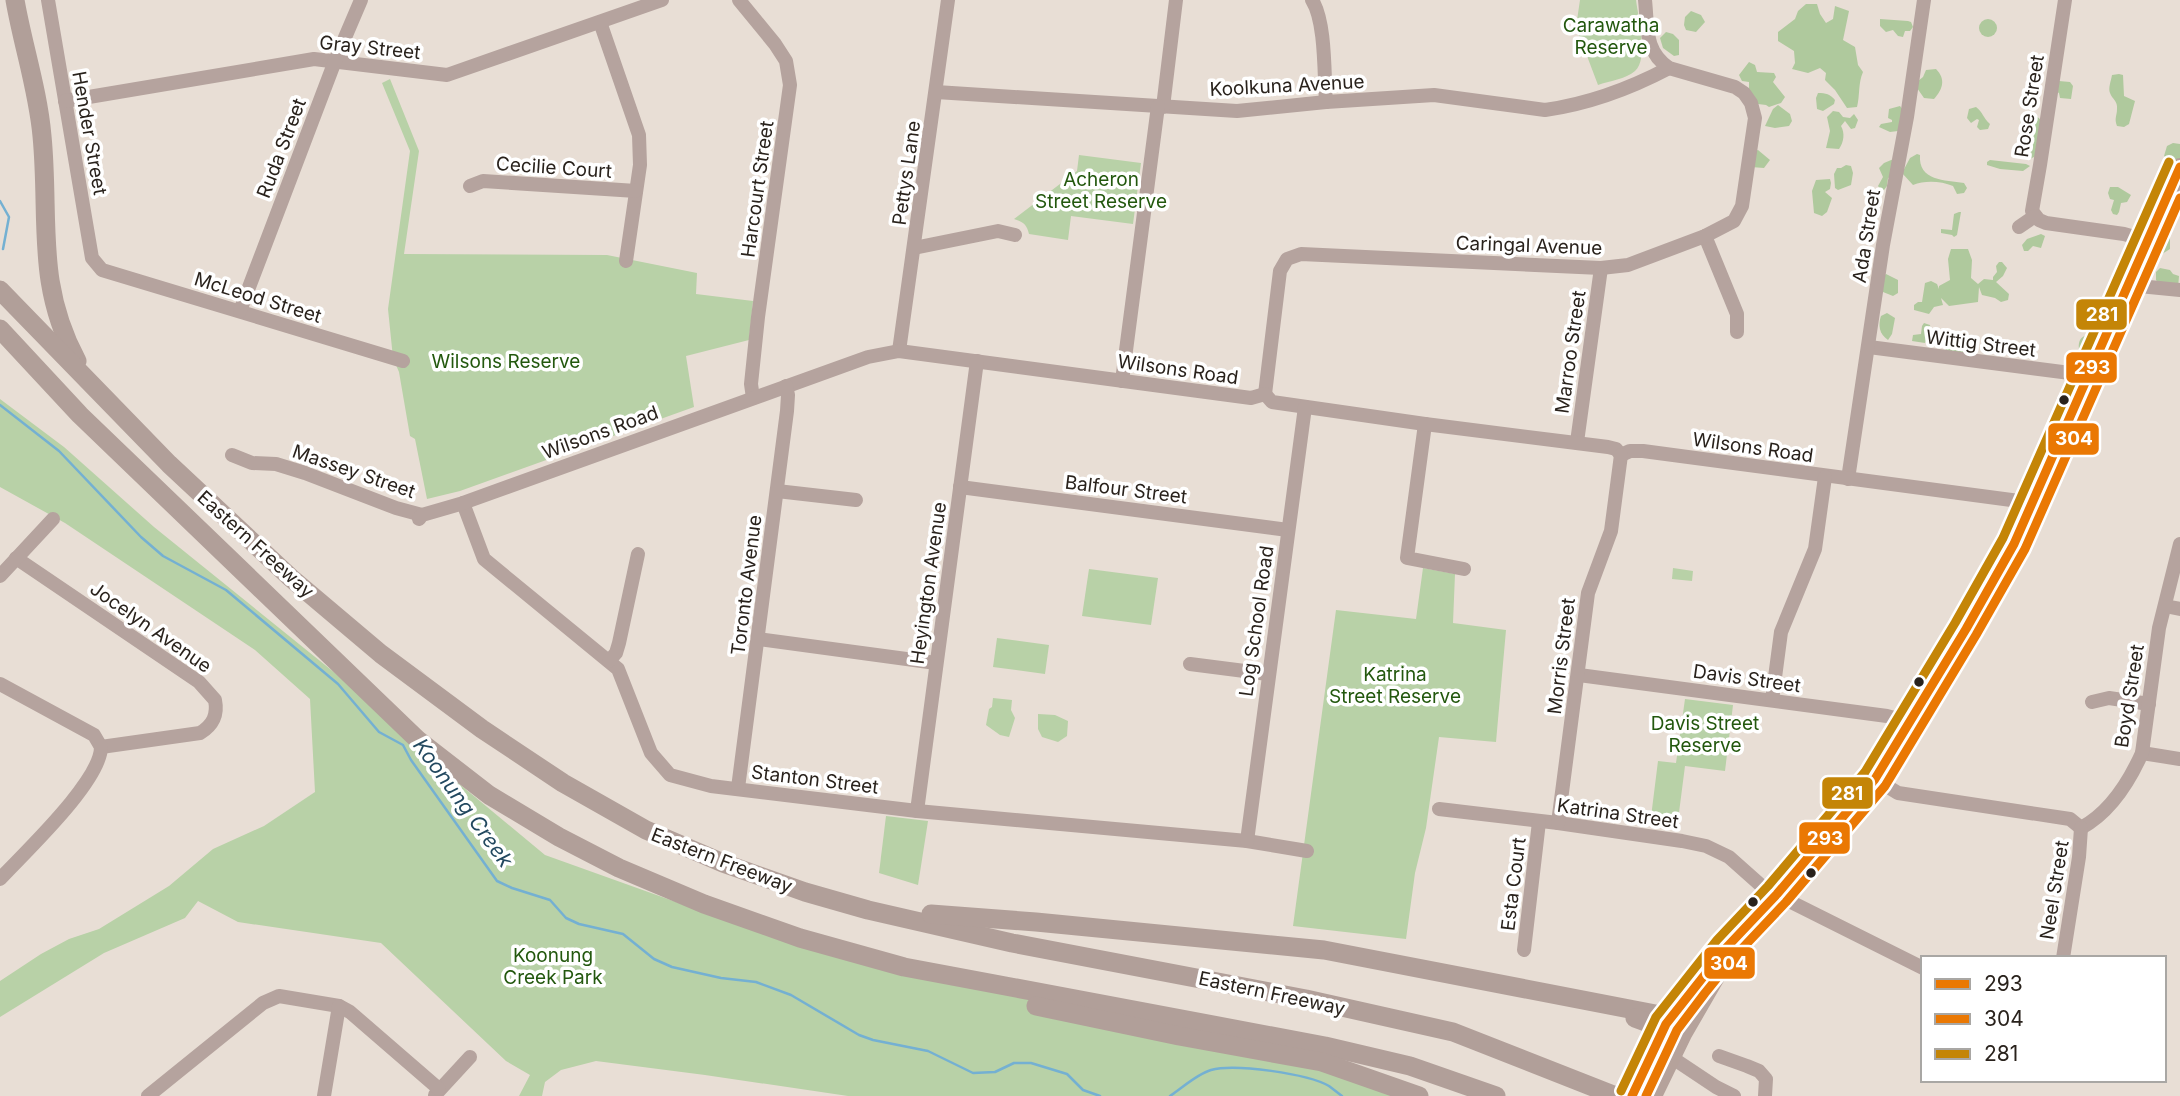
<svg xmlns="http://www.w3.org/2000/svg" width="2180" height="1096" font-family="Inter,sans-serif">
<rect width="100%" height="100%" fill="#e8ded5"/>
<g fill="#b8d1a7">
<path d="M1580,0H1636C1638,17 1649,59 1635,71C1626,79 1609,81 1598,85L1576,27Z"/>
<path d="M390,79L419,151L404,254L607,255L697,273L696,294L753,301L749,340L686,356L694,407L460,491L427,499L415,439L410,436L399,372L393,358L388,309L410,151L382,83Z"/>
<path d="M1079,155L1141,163L1133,224L1071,216L1068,240L1029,234C1027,225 1024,222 1014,219L1077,171Z"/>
<path d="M0,399L64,447L154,527L335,673L457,782L545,855L771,936L1265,1048L1406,1096H848L705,1075L596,1061L561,1070L545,1082L542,1096H519L530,1075L506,1061L381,943L238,922L198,901L185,918L104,953L0,1017V981L41,954L69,939L99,929L169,886L213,849L264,826L315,792L310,699L255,650L65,523L0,487Z"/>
<path d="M1423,568L1455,574L1453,623L1506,630L1496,742L1439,737L1426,828L1415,873L1406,939L1293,926L1336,610L1416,619Z"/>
<path d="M1673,568L1693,571L1692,581L1672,579Z"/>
<path d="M1089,569L1158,578L1151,625L1082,616Z"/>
<path d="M997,638L1049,645L1045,674L993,667Z"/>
<path d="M993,698L1012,700L1011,710L1015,718L1009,737L1000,735L986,725L989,709L992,707Z"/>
<path d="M1685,699L1733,705L1725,771L1685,766L1677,828L1650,825L1658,761L1676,763Z"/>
<path d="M1038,714L1055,715L1068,721L1067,736L1058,742L1042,737L1038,729Z"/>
<path d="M886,816L928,821L918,885L879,873Z"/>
</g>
<g fill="#afc99d">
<path d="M1806,4H1817L1820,14L1826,23L1833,19L1835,6L1849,11L1843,40L1855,47L1858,65L1863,72C1858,83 1860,96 1857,107L1847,108L1835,90L1825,80L1826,73L1820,68L1808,73L1792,69L1795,63L1794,51L1778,41V32L1795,19L1798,11Z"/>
<path d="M1691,11L1701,15L1705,22L1696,32L1686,30L1684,25L1685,17Z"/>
<circle cx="1988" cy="28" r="9"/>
<path d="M1880,19L1908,21L1911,22L1913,27L1910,31H1905L1903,37L1898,36L1893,30L1886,32L1880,26Z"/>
<path d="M1666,32L1673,34L1679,40V55L1674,56L1663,48L1660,38Z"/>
<path d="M1749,62L1755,65L1757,72L1774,73L1776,77L1773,82L1785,97L1781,103L1769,107L1766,105L1758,104L1749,92V82L1742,81L1739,75Z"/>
<path d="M1936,69C1946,79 1943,89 1934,99L1924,98L1917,88L1918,81L1923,77L1926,70Z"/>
<path d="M2119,74L2123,75L2124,96L2135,101L2129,124L2124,127L2117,126C2114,118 2117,116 2117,109C2118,101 2112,99 2110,93C2108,88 2111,81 2112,75Z"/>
<path d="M2059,81L2070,82L2073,86L2071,99L2060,98L2059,93L2055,91Z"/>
<path d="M1818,93C1826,93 1830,94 1835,100L1834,104L1823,111L1817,109L1816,98Z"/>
<path d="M1778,105L1790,114L1792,121L1789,126L1775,128L1765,126L1773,109Z"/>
<path d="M1900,106L1903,110L1898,131L1890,132L1879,127L1881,124L1892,122V120L1888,118L1889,109Z"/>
<path d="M1976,107C1983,112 1983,118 1990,124L1988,129L1980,130L1977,127L1979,120L1977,119L1971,123L1967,118L1969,109Z"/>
<path d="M1833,111L1839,112L1843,117L1850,118L1854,114L1858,120L1855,128L1851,129L1845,121L1841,126C1845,133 1844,142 1839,149L1826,148L1830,131L1827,117Z"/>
<path d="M2034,114L2041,120L2036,156L2030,159L2025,146L2026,127L2020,121L2023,118Z"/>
<path d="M2173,143L2180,144V160L2172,163L2164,156L2167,146Z"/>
<path d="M1758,150L1770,160L1764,168L1751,167L1752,152Z"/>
<path d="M1917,154L1920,155C1918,181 1945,180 1964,183L1967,188L1964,193L1957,194L1953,186C1941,181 1925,180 1913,185L1902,173L1910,158Z"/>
<path d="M1896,158L1893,176L1888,178L1887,186L1884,190H1881L1878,186L1883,177L1879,168L1884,163Z"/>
<path d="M1990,160L2026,164L2030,166L2023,171L2000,169L1987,165V162Z"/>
<path d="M1846,165L1851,166L1853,173L1851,185L1838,190L1835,188L1834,174L1837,168H1841Z"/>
<path d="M1830,179L1831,183L1830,189L1825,192L1832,198L1827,212L1822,216L1814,213L1812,191L1816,180Z"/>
<path d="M2110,187H2118L2131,195L2127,202L2121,203L2119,212L2117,215L2113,214L2111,210L2114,200L2110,199L2108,193Z"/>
<path d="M2152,201H2156V215L2144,226L2138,219L2143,213L2145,205Z"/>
<path d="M1959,212H1961L1957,235L1954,237L1952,235L1941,233V229L1952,230L1954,214Z"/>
<path d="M2167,230L2170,231V249L2162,254C2156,248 2156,242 2158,234Z"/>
<path d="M2041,234L2045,236L2041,248L2033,246L2028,251H2024L2022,245L2027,239Z"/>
<path d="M1951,249H1968L1972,260L1971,278L1978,284L1984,279L1993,280V277L1997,272L1996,266L1999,262H2002L2007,268L2003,276L1996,282L2009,294L2008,300L2001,302L1995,298L1982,295L1979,287L1978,302L1949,306L1941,298L1943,305L1934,307L1929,314L1914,310V305L1918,302H1922L1925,283L1931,281L1937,284L1939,289V286L1950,280L1948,259Z"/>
<path d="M2160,268L2170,270L2173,274L2179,276L2178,288L2159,284L2156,280V272Z"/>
<path d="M1886,274L1898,280V293L1893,296L1883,292L1881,278Z"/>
<path d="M1887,313L1895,318L1892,334L1888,340C1879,334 1878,325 1881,316Z"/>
<path d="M1924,323L1930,325L1931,330L1925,343L1912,341L1913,335L1921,334L1922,326Z"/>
<path d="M2100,332L2088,358L2083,359C2075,346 2078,332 2096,335Z"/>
<path d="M1958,334L1970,337L1975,342L1973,354L1946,352L1945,346C1948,340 1951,335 1958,334Z"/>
</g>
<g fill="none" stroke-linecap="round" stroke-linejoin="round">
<g stroke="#74b0d2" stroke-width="2.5">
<path d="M0,201L9,217L3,249"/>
<path d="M0,405L59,451L141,537L163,556L226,590L338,684L379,732L403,745L411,760L497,881L512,888L550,900L566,918L579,924L623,934L654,959L672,967L721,978L756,982L791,995L859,1035L873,1040L928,1051L973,1073L995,1072L1014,1063H1031L1067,1074L1083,1090L1100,1096"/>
<path d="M1170,1096C1182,1088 1197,1074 1211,1070C1235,1063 1308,1074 1329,1086C1333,1089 1338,1093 1342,1096"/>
</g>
<g stroke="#b5a39e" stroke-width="14">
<path d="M48,0L92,258L102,270L403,361"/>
<path d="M739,0L775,44L786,61L790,85L758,317L751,384L753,398"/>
<path d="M1312,0C1326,22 1324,75 1326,102"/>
<path d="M2065,0L2040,165L2032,211L2039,220L2046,223L2124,234L2148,241"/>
<path d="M600,22L639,135L640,165L626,261"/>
<path d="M936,92L1237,111L1326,102L1434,95L1545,110C1588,104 1631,88 1669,68"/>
<path d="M65,101L314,59L447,75L662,0"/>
<path d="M1163,107L1176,0"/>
<path d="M470,186L483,181L636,191"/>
<path d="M2019,227L2035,216"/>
<path d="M1705,236L1737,314V332"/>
<path d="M914,248L998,231L1015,235"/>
<path d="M2129,285L2180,290"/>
<path d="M240,311L335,61L361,0"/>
<path d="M1869,347L2070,373L2088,380"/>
<path d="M899,351L948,0"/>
<path d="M1122,381L1158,106"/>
<path d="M1265,394L1280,271L1287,259L1301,254L1601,268L1628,265L1705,236L1734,221L1742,206L1755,118L1751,103L1744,93L1735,87L1669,68C1644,51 1648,28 1645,0"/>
<path d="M1425,424L1407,558L1464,569"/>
<path d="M1577,442L1601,268"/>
<path d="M232,455L252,463L276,464L305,473L396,508L422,515"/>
<path d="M1848,479L1883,245L1907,117L1924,0"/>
<path d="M960,487L1288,530"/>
<path d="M777,491L856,500"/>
<path d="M463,503L484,559L618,669L651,753L670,775L711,786L917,811L1247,841L1307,851"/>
<path d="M419,519L422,515L460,504L868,357L899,351L1251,398L1265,394L1272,402L1425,424L1608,447L1616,449L1621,455L1630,451H1643L2019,501L2032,505"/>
<path d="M16,558L199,682L215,700C218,715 213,725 200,733L101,747"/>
<path d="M0,576L53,519"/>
<path d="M2165,606L2180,609"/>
<path d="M758,639L936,663"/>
<path d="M609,661L616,653L619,643L638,554"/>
<path d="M1190,664L1268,674"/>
<path d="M1579,675L1887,716L1902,720L1908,723"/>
<path d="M0,684L94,735L101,747C101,781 25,852 0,879"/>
<path d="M1772,700L1781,632L1815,549L1825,477"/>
<path d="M2092,702L2109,698L2149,704"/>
<path d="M2142,753L2180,759"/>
<path d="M1875,779L1898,793L2070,819L2081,828"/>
<path d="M738,788L787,411L788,395L786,386"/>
<path d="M1439,809L1558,823L1682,841L1706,846L1729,857L1765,889L1923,968"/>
<path d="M917,811L977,361"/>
<path d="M1558,823L1588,593L1611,531L1621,455"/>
<path d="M2081,828C2109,813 2129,782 2142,753L2159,628L2180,544"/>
<path d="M1247,841L1305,407"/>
<path d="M1524,950L1539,822"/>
<path d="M2063,958L2079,857L2081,828"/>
<path d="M1719,1056L1747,1066L1759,1071L1766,1079L1765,1096"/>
<path d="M1671,1057L1716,1087L1734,1096"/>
<path d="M435,1095L470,1057"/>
<path d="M148,1096L263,1003L279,996L339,1006L350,1012L439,1089"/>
<path d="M324,1096L339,1006"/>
</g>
<g stroke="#b5a29b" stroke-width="18">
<path d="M1632,1096L1666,1024L1695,985L1726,948L1777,894L1875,779L1966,629L2014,544L2032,505L2180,167"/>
<path d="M1653,1096L1683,1034L1724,963"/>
</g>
<g stroke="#b19f99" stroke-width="19">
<path d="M15,0C23,46 38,90 42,136C50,219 35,283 77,361"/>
<path d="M0,290L169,464L291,578L381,654L482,729L563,783L646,830L723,863L805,892L868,910L1012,943L1306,999L1453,1032L1616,1096"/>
<path d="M0,329L80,415L418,740L489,795L559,837L619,868L704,904L800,938L904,967L1325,1046L1410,1066L1496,1096"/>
<path d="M931,914L1036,922L1324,950L1671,1017"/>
<path d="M1036,1006L1179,1036L1322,1062L1419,1096"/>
<path d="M1635,1018L1654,1025L1662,1032"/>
</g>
<g stroke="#fff" stroke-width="14">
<path id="bus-1" d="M1632,1096L1666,1024L1726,948L1777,894L1875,779L1966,629L2014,544L2180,167"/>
</g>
<g stroke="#fff" stroke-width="14">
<path id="bus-2" d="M1646,1096L1677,1030L1705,993L1735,956L1786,902L1885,786L1976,635L2025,549L2180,198"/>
</g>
<g stroke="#fff" stroke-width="14">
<path id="bus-3" d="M1621,1091L1656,1017L1717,940L1768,886L1865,772L1955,623L2003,538L2169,162"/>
</g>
<use href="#bus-1" stroke="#ea7803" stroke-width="9"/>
<use href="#bus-2" stroke="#ea7803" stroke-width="9"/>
<use href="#bus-3" stroke="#c48507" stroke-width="9"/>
</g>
<g fill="#29221c" stroke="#fff" stroke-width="2.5">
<circle cx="2064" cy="400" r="6"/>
<circle cx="1919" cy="682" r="6"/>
<circle cx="1811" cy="873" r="6"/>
<circle cx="1753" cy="902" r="6"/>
</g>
<g text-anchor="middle" stroke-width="7" stroke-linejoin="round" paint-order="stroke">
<g font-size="19" fill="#23580e" stroke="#fff">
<text x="1611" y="32">Carawatha<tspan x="1611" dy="22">Reserve</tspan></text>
<text x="1101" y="186">Acheron<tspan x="1101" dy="22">Street Reserve</tspan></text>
<text x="506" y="368">Wilsons Reserve</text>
<text x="1395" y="681">Katrina<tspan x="1395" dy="22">Street Reserve</tspan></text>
<text x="1705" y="730">Davis Street<tspan x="1705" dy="22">Reserve</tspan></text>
<text x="553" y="962">Koonung<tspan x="553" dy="22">Creek Park</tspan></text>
</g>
<g font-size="19" fill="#29221c" stroke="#fff">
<text transform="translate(370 47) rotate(6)" y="7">Gray Street</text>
<text transform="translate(1287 85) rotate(-3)" y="7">Koolkuna Avenue</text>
<text transform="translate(2029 106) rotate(-81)" y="7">Rose Street</text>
<text transform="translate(90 133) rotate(80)" y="7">Hender Street</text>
<text transform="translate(281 148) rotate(-69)" y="7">Ruda Street</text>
<text transform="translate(554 167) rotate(4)" y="7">Cecilie Court</text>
<text transform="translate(906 173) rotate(-82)" y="7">Pettys Lane</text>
<text transform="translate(757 189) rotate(-82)" y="7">Harcourt Street</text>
<text transform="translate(1866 236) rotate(-81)" y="7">Ada Street</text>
<text transform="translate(1529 245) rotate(2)" y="7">Caringal Avenue</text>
<text transform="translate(258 297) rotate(17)" y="7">McLeod Street</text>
<text transform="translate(1981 343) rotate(7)" y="7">Wittig Street</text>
<text transform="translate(1570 352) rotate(-82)" y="7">Marroo Street</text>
<text transform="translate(1178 369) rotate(8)" y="7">Wilsons Road</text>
<text transform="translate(600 432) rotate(-20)" y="7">Wilsons Road</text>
<text transform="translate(1753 447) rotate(8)" y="7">Wilsons Road</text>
<text transform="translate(354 471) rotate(19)" y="7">Massey Street</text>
<text transform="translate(1126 489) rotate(7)" y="7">Balfour Street</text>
<text transform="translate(256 544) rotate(42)" y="7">Eastern Freeway</text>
<text transform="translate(928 583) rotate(-82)" y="7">Heyington Avenue</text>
<text transform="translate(746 585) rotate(-83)" y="7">Toronto Avenue</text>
<text transform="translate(1256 621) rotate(-82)" y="7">Log School Road</text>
<text transform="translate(151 627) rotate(35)" y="7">Jocelyn Avenue</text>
<text transform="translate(1561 656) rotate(-83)" y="7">Morris Street</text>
<text transform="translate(1747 678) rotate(8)" y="7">Davis Street</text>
<text transform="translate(2129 696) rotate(-81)" y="7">Boyd Street</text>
<text transform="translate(815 779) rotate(7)" y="7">Stanton Street</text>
<text transform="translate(1618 813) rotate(8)" y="7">Katrina Street</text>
<text transform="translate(722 860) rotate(21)" y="7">Eastern Freeway</text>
<text transform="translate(1513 884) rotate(-83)" y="7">Esta Court</text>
<text transform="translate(2054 890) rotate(-81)" y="7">Neel Street</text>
<text transform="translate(1272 993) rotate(12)" y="7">Eastern Freeway</text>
</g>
<g font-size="21" font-style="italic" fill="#22485f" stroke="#fff">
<text transform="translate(463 803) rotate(54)" y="7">Koonung Creek</text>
</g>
</g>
<g stroke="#fff" stroke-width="2.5">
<rect x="2075" y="298" width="53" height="33" rx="7" fill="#c48507"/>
<rect x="2065" y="351" width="53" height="33" rx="7" fill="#ea7803"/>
<rect x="2047" y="422" width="53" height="34" rx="7" fill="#ea7803"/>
<rect x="1821" y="776" width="53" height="34" rx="7" fill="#c48507"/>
<rect x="1798" y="821" width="53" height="34" rx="7" fill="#ea7803"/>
<rect x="1703" y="946" width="53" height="34" rx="7" fill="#ea7803"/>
</g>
<g font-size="19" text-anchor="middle" font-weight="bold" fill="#fff">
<text x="2102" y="321">281</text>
<text x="2092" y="374">293</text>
<text x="2074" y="445">304</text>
<text x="1847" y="800">281</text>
<text x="1825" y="845">293</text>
<text x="1729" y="970">304</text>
</g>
<rect x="1921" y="956" width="245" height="126" fill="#ffffff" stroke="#a9a7a4" stroke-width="2"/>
<rect x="1935" y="979" width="35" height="10" fill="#ea7803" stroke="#a9a7a4" stroke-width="2"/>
<text x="1984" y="991" font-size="21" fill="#29221c">293</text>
<rect x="1935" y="1014" width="35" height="10" fill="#ea7803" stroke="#a9a7a4" stroke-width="2"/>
<text x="1984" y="1026" font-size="21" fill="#29221c">304</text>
<rect x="1935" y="1049" width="35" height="10" fill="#c48507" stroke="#a9a7a4" stroke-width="2"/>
<text x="1984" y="1061" font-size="21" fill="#29221c">281</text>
</svg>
